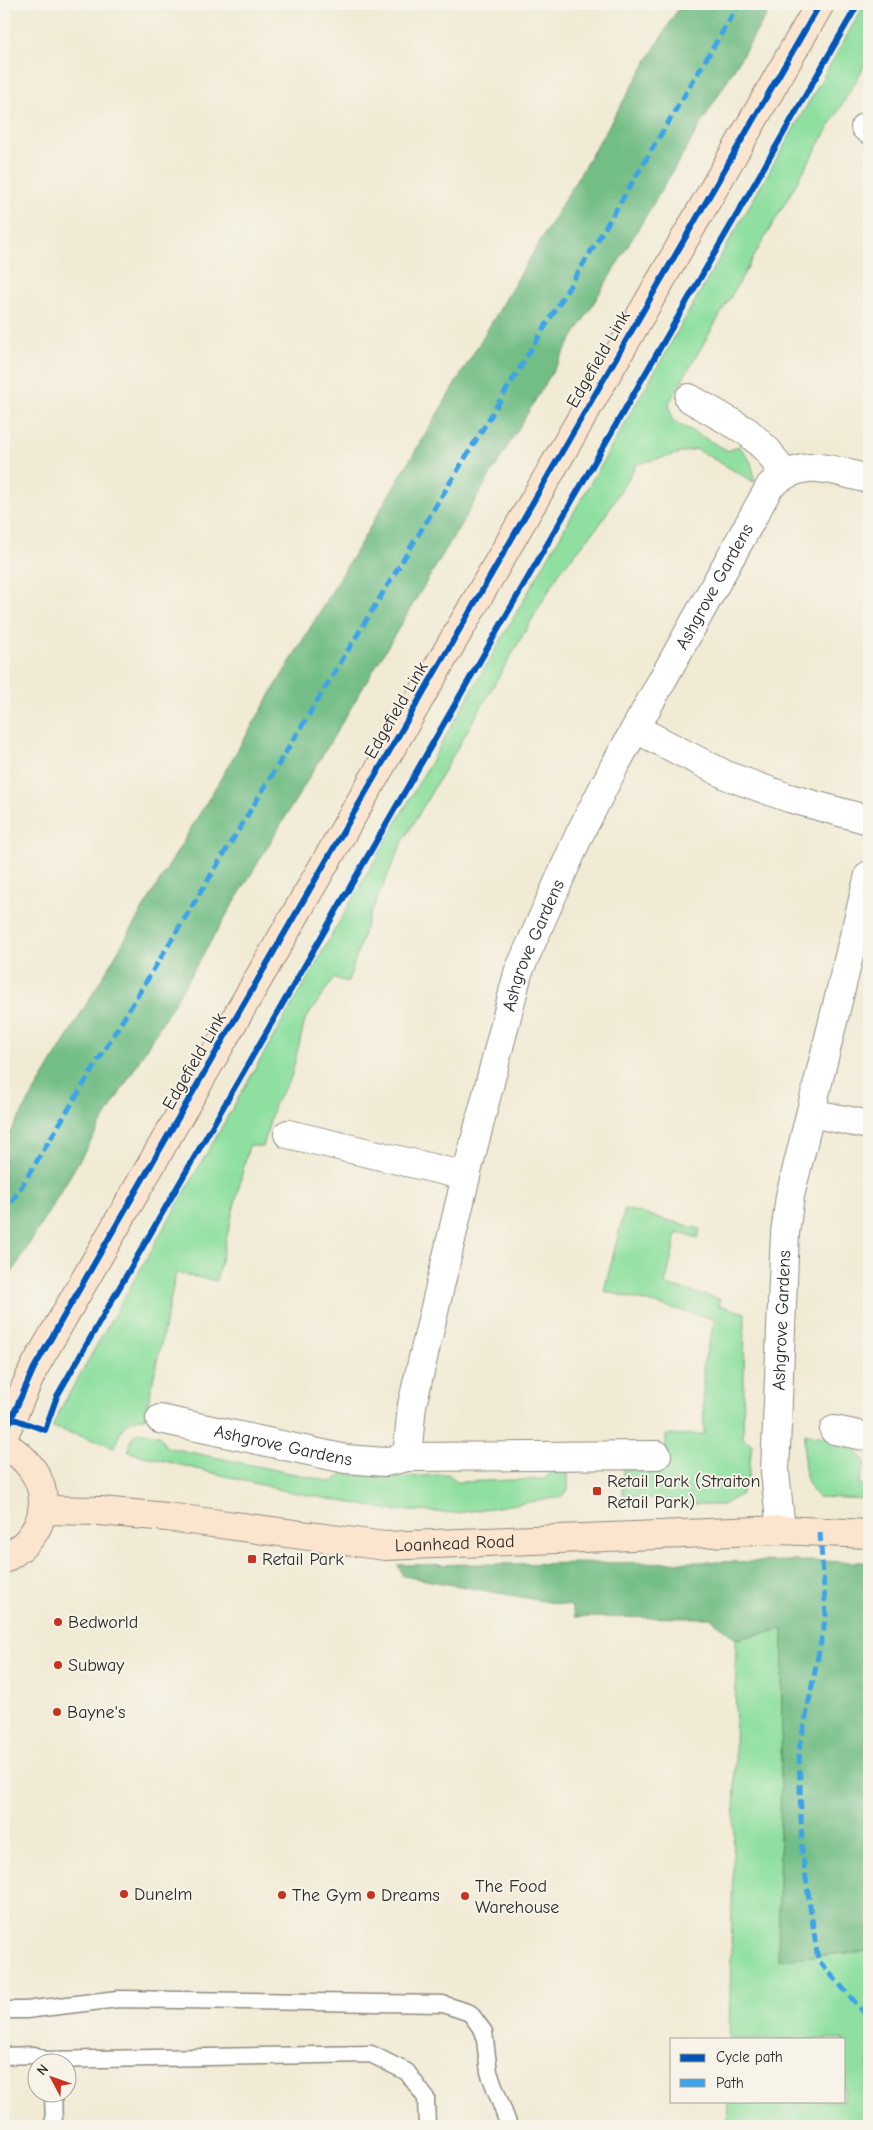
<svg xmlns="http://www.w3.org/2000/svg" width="873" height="2130" font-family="'Comic Neue',sans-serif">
<rect width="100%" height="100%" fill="#f7f3e8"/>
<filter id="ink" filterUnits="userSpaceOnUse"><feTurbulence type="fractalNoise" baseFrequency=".02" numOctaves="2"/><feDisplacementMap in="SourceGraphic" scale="10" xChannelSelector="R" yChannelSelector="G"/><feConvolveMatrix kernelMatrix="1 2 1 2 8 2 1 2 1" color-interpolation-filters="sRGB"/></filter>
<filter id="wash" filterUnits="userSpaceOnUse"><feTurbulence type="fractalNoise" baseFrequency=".0096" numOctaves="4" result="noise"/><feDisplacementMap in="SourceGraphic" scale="20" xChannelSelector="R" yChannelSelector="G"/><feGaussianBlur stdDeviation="1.12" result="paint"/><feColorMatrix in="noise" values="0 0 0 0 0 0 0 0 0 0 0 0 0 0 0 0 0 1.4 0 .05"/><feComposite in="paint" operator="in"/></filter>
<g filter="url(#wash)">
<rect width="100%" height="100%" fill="#f1ebd5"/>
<g fill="#8fe0a0" stroke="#5d8666">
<path d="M865,4H869V58L669,403L672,420L728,451L738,446C750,457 754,466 754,482L696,449L637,464L600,524L559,573L402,843L368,920L348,982L334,978L305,1020L291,1077L274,1105L263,1147L249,1145L216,1281L176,1273L145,1418C125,1418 120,1430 115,1447L52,1427L66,1399Z"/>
<path d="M625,1209L700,1229L698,1238L677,1233L665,1285L720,1299L718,1307L719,1305L745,1313L743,1438L752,1444L748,1480L740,1495L723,1505H706L623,1495V1469L665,1470L666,1435L704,1434L703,1365L715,1319L604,1291Z"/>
<path d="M137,1432L159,1435L166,1447L333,1482L343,1474L395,1478L448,1474L458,1482L544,1479L554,1469H568V1490L561,1497L458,1513L390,1510L286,1491L128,1452L133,1436Z"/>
<path d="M805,1434C832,1439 849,1437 865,1462L859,1484L869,1486V1499L818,1497C801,1483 804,1454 805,1434Z"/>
<path d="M783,1629L778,1959L869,1951V2126H727L728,2101H844V2039H729L735,1774L736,1639Z"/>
</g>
<g fill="#73be86" stroke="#4f7458">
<path d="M681,4H773L4,1286V1143Z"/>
<path d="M801,1561L869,1562V1951L778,1959L783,1629L736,1639L710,1618L575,1617L571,1606L403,1576L398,1565Z"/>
</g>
</g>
<g filter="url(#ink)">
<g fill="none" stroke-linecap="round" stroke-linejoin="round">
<g stroke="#8e8b80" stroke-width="19">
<g id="lane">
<path d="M4,2010H26L118,1999L443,2004L470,2013L484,2032L489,2072L509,2126"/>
<path d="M4,2056L34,2055L45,2060L371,2054L407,2072L426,2098L427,2126"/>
<path d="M53,2092L54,2126"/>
</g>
</g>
<g stroke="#8e8b80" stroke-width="30">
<g id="street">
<path d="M865,127L869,130"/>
<path d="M689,398L748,432L768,451L784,474"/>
<path d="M636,729L728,776L789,798L869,820"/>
<path d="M811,1113L869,1125"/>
<path d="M288,1134L466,1176"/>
<path id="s1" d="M160,1419L346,1459L385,1462L407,1457L657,1455"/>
<path d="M834,1430L869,1437"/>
<path id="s2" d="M407,1457L412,1405L466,1176L518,973L580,833L614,767L770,486C805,456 829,470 869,479"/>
<path id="s3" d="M781,1530L775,1472L785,1233L790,1196L869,875"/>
</g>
</g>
<g stroke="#8e8b80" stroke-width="30">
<g id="secondary">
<path d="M4,1435L34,1368L820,4"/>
<path d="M4,1445C56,1473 56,1531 4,1559"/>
<path id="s4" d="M42,1510L100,1511L167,1517L385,1546L781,1530L869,1534"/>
</g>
</g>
<use href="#lane" stroke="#fff" stroke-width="16"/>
<use href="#street" stroke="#fff" stroke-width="28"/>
<use href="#secondary" stroke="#fce5cf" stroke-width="28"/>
<g stroke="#3ea3eb" stroke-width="5" stroke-dasharray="10 5" stroke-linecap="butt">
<path d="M4,1215L596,243L739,4"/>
<path d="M820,1532L826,1616L799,1751L802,1851L818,1960L869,2018"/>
</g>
<g stroke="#f7f3e8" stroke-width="9">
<g id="cycleway">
<path d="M11,1418L45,1430L57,1396L858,4"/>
<path d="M4,1435L34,1368L820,4"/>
</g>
</g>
<use href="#cycleway" stroke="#0057b8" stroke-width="6"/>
</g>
</g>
<g fill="#c8321e" stroke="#f7f3e8" stroke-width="2">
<rect x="592" y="1486" width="10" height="10" rx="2.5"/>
<rect x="247" y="1554" width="10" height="10" rx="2.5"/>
<circle cx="58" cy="1622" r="5"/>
<circle cx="58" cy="1665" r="5"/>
<circle cx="57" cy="1712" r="5"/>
<circle cx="124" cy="1894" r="5"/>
<circle cx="282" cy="1895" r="5"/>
<circle cx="371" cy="1895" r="5"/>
<circle cx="465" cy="1896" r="5"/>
</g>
<g text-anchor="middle" stroke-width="4" stroke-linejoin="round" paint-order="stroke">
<g font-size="18" fill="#2b2b2b" stroke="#f7f3e8">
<text transform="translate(598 359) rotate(-60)" y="6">Edgefield Link</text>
<text dy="6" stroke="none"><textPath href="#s2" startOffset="931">Ashgrove Gardens</textPath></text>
<text transform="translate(396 710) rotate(-60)" y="6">Edgefield Link</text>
<text dy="6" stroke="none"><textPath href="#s2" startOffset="528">Ashgrove Gardens</textPath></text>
<text transform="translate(194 1061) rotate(-60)" y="6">Edgefield Link</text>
<text dy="6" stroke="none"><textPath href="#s3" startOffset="210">Ashgrove Gardens</textPath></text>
<text dy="6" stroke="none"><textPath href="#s1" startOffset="126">Ashgrove Gardens</textPath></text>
<text dy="6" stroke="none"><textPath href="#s4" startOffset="415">Loanhead Road</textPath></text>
</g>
<g font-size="18" fill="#2b2b2b" stroke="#f7f3e8" text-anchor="start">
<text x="607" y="1487">Retail Park (Straiton<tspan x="607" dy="21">Retail Park)</tspan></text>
<text x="262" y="1565">Retail Park</text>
<text x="68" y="1628">Bedworld</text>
<text x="68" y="1671">Subway</text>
<text x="67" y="1718">Bayne's</text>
<text x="475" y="1892">The Food<tspan x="475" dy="21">Warehouse</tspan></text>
<text x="134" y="1900">Dunelm</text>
<text x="292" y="1901">The Gym</text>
<text x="381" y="1901">Dreams</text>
</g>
</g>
<rect width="873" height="2130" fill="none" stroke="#f7f3e8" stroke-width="20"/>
<rect x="670" y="2038" width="175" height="65" fill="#f7f3e8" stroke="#a5a39c"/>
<rect x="680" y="2054" width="25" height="8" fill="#0057b8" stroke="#a5a39c"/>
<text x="716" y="2062" font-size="15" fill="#2b2b2b">Cycle path</text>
<rect x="680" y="2079" width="25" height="8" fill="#3ea3eb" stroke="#a5a39c"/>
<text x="716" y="2088" font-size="15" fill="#2b2b2b">Path</text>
<g transform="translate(52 2078) rotate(311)"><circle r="24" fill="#f7f3e8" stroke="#a5a39c"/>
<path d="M0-4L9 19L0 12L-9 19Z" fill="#c8321e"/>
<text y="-8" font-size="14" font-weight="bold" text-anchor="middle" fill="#2b2b2b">N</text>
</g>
</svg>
